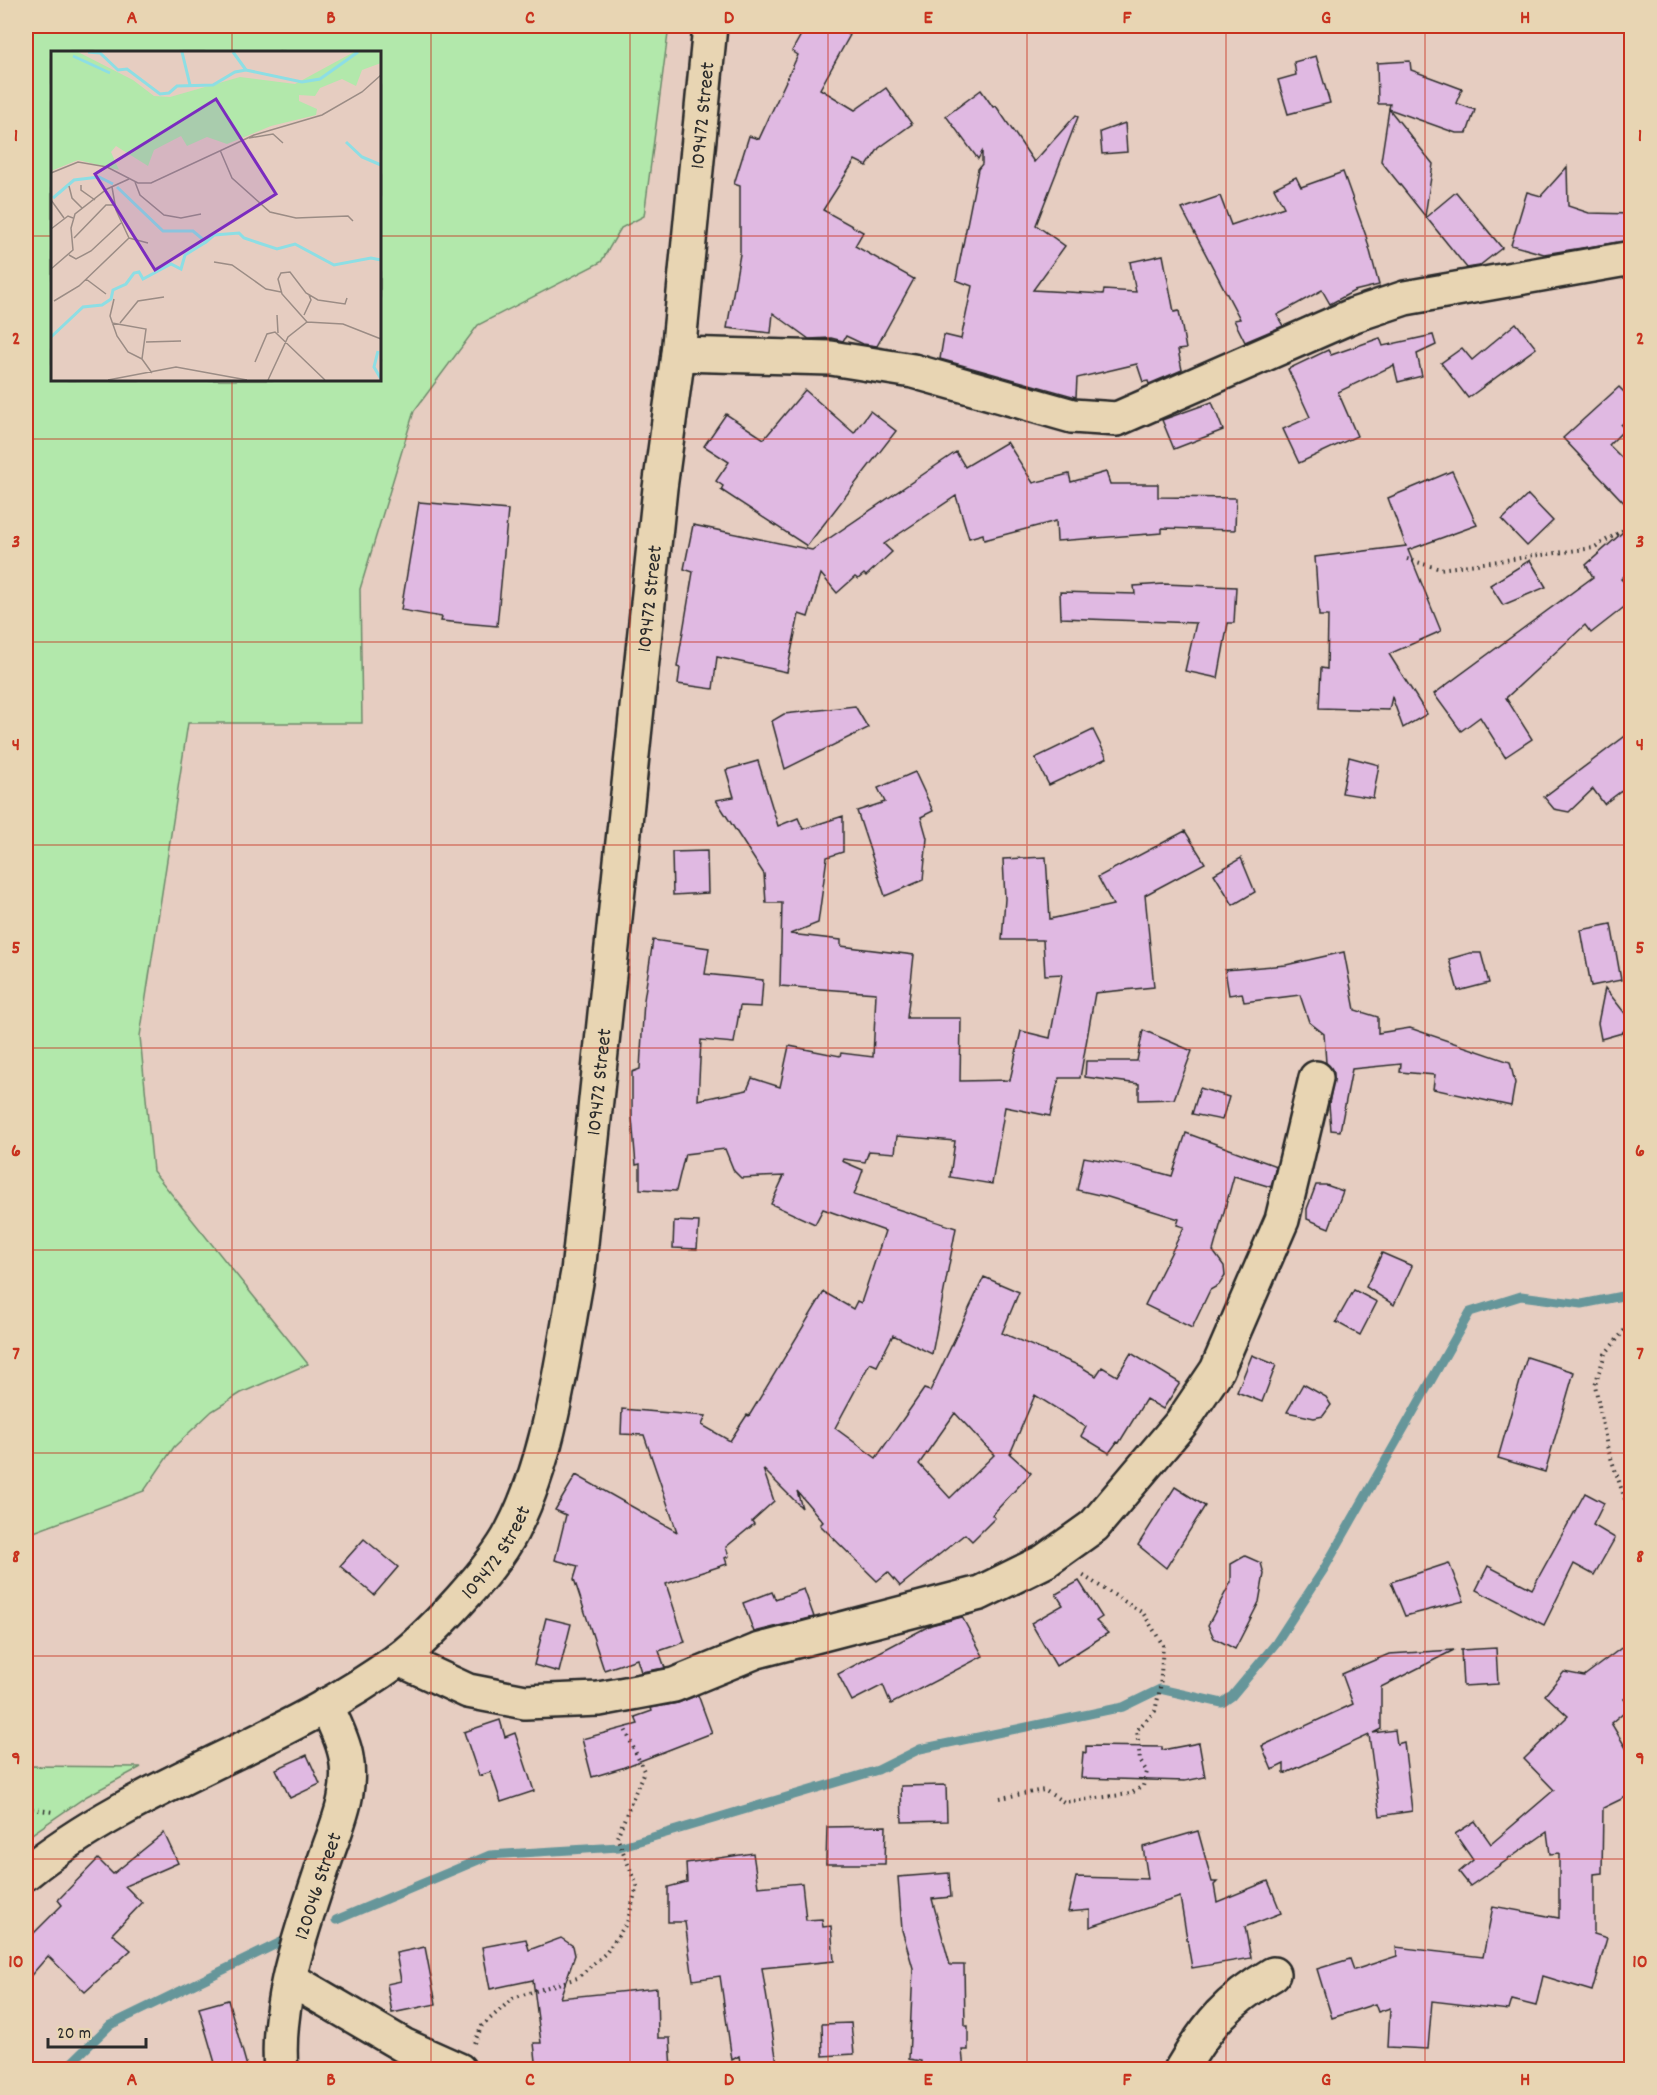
<svg xmlns="http://www.w3.org/2000/svg" width="1657" height="2095" font-family="Dekko,sans-serif">
<rect width="100%" height="100%" fill="#e6cdc1"/>
<filter id="ink" filterUnits="userSpaceOnUse"><feTurbulence type="fractalNoise" baseFrequency=".0167" numOctaves="2"/><feDisplacementMap in="SourceGraphic" scale="12" xChannelSelector="R" yChannelSelector="G"/><feConvolveMatrix kernelMatrix="1 2 1 2 8 2 1 2 1" color-interpolation-filters="sRGB"/></filter>
<g filter="url(#ink)">
<g fill="#b2e8ab" stroke="#6e8a6b" stroke-width="1.5" fill-rule="evenodd">
<path d="M26,26H669L644,216L621,228L601,262L478,325L414,411L360,589L362,723H188L140,1036L153,1171L308,1364L241,1393L212,1411L174,1447L144,1491L26,1535ZM52,52H380V380H52Z"/>
<path d="M26,1766L141,1767L87,1796L26,1838Z"/>
</g>
<g fill="none" stroke-linecap="round" stroke-linejoin="round">
<g stroke="#66969a" stroke-width="9">
<path d="M336,1920L490,1855L619,1847L878,1770L920,1749L1123,1707L1160,1689L1222,1703L1232,1696L1276,1643L1324,1569L1470,1312L1521,1296L1582,1304L1632,1294"/>
<path d="M64,2070L110,2025L285,1940"/>
</g>
</g>
<g fill="#e0b9e2" stroke="#2b2b2b" stroke-width="1.5" fill-rule="evenodd">
<path d="M806,26H834L850,35L820,89L855,110L886,88L912,124L879,148L867,166L855,160L823,210L863,232L855,246L914,279L877,346L863,344L846,336L843,341L831,338L809,339L773,313L771,333L727,328L740,254V186L734,184L749,136L759,139L798,55L792,51Z"/>
<path d="M1316,56L1330,103L1288,114L1278,80L1296,75L1294,62Z"/>
<path d="M1410,61L1411,70L1462,89L1456,103L1475,110L1467,133H1456L1389,109L1390,104H1378L1377,63Z"/>
<path d="M981,90L993,107L996,106L1034,162L1076,115L1078,117L1036,225L1065,246L1033,290L1103,294L1104,290L1136,292L1130,262L1163,255L1174,312L1179,311L1186,349L1178,350L1182,370L1149,384L1148,381L1143,382L1137,364L1077,378L1076,397L940,359L944,335L961,339L972,286L956,280L978,169L982,164V152L978,159L946,116Z"/>
<path d="M1389,109L1433,164L1425,216L1381,161Z"/>
<path d="M1125,123L1127,152L1102,154L1100,132Z"/>
<path d="M1567,167L1568,206L1589,213L1632,214V240L1544,254L1511,245L1527,192L1541,196Z"/>
<path d="M1343,172L1366,236L1379,285L1354,291L1330,304L1322,290L1277,315L1283,326L1245,342L1234,320L1240,319L1182,209L1220,196L1231,225L1284,207L1274,188L1296,177L1301,187Z"/>
<path d="M1456,192L1502,248L1479,266L1467,268L1426,217Z"/>
<path d="M1516,323L1536,348L1468,398L1441,363L1462,348L1472,360Z"/>
<path d="M1433,335L1436,345L1417,354L1422,376L1398,382L1394,365L1338,392L1357,436L1299,463L1283,429L1310,417L1288,369L1328,350L1331,355L1380,338L1383,346Z"/>
<path d="M1619,387L1632,400V415L1621,425L1625,429L1609,445L1632,468V511L1563,438Z"/>
<path d="M805,390L854,433L870,411L896,431L807,546L721,490L723,486L716,481L729,462L704,446L726,414L764,439Z"/>
<path d="M1212,402L1223,430L1174,449L1162,420Z"/>
<path d="M1007,442L1033,483L1069,474L1071,482L1106,472L1110,484H1158V497L1236,498L1235,530L1162,528V533L1057,541L1056,521L984,540L983,534L969,538L956,496L884,544L892,552L866,576L864,574L858,579L855,577L837,593L821,574L808,617L799,614L787,672L717,657L713,689L678,684L680,668L677,667L693,572L684,569L693,525L812,550L956,452L965,467Z"/>
<path d="M1452,471L1477,525L1408,550L1441,631L1389,654L1427,714L1403,728L1392,697L1389,710L1319,708L1321,668L1327,669L1328,616H1319L1315,557L1406,546L1388,498Z"/>
<path d="M1528,495L1553,521L1527,546L1502,520Z"/>
<path d="M419,502L508,510L497,626L441,621L442,617L401,610Z"/>
<path d="M1632,524V569L1621,579L1632,590V601L1591,633L1585,625L1506,698L1532,739L1505,757L1480,717L1461,731L1434,694L1593,577L1586,565Z"/>
<path d="M1530,560L1546,587L1503,605L1490,585Z"/>
<path d="M1164,584L1236,587L1234,623H1228L1218,678L1185,671L1196,623L1061,618L1060,592L1135,594L1134,586Z"/>
<path d="M855,706L868,728L785,769L772,721L784,714Z"/>
<path d="M1093,730L1107,758L1049,785L1035,758Z"/>
<path d="M1632,731V783L1604,804L1593,789L1569,812L1554,809L1544,797Z"/>
<path d="M1349,757L1379,765L1373,798L1342,793Z"/>
<path d="M758,761L778,826L798,818L803,829L843,816V852L827,857L818,923L790,934L841,940V946L914,955L907,1018H961L960,1081L1010,1080L1021,1031L1050,1038L1062,974L1045,975L1043,940H1002L1005,899L1003,859L1046,857L1050,919L1113,905L1098,877L1185,831L1205,863L1145,895L1154,987L1095,993L1080,1078H1059L1050,1116L1005,1107L992,1184L950,1177L955,1141L897,1136L895,1153L869,1151L865,1162L843,1159L842,1161L863,1170L854,1195L956,1228L932,1354L893,1335L877,1366L870,1363L835,1428L876,1458L924,1389L930,1391L984,1277L1019,1292L1002,1333L1080,1366L1096,1376L1102,1367L1117,1376L1131,1353L1180,1383L1163,1409L1146,1399L1119,1443L1117,1442L1109,1453L1081,1436L1086,1427L1035,1395L1010,1454L1031,1473L992,1515L995,1518L972,1541L965,1534L900,1586L888,1572L877,1581L820,1525L823,1522L797,1491L802,1508L763,1469L774,1501L752,1521L754,1524L726,1547L729,1556L725,1558L727,1564L666,1584L685,1642L659,1651L665,1668L641,1672L637,1659L604,1670L574,1579L578,1566L555,1560L566,1515L555,1510L576,1475L677,1532L644,1435L621,1434L622,1409L706,1416L702,1425L730,1441L747,1415L749,1416L824,1292L853,1309L857,1301L861,1303L885,1231L823,1209L815,1224L771,1204L784,1176L741,1178L734,1171L725,1149L685,1154L676,1191L640,1189V1164L636,1165L632,1118V1072L640,1069L644,1000L653,940L709,948L705,974L763,980L761,1007L740,1006L734,1043L701,1040L698,1100L747,1090L752,1078L780,1087L789,1046L840,1056L841,1053L873,1057L876,993L780,986L782,903H766L764,874L716,800L734,797L726,770ZM955,1413L994,1455L950,1498L919,1464Z"/>
<path d="M915,772L933,811L921,817L927,838L923,880L885,896L857,811L885,802L878,788Z"/>
<path d="M707,851L708,893L673,895L672,852Z"/>
<path d="M1241,858L1255,892L1233,905L1214,874Z"/>
<path d="M1611,924L1621,980L1591,986L1581,930Z"/>
<path d="M1344,952L1355,1010L1378,1017V1033L1410,1028L1510,1062L1515,1083L1511,1106L1433,1089L1435,1075L1400,1072L1401,1064L1352,1069L1340,1131L1331,1130L1329,1104L1334,1073L1326,1063L1324,1034L1309,1022L1300,995L1244,1002L1242,993L1229,995L1225,970L1286,965Z"/>
<path d="M1470,953H1481L1489,983L1458,991L1449,959Z"/>
<path d="M1605,988L1631,1021L1622,1033L1601,1039L1598,1023Z"/>
<path d="M1143,1030L1192,1051L1174,1099L1139,1100V1084L1085,1077L1086,1061H1137Z"/>
<path d="M1200,1088L1229,1097L1222,1120L1192,1114Z"/>
<path d="M1186,1133L1276,1166L1271,1187L1234,1176L1213,1251L1224,1266L1225,1276L1219,1285L1210,1290L1192,1328L1145,1305L1184,1227L1177,1225L1179,1219L1108,1197L1077,1190L1084,1157L1139,1167L1172,1176Z"/>
<path d="M1316,1185H1326L1343,1191L1329,1228L1307,1219V1209Z"/>
<path d="M674,1221L699,1222L697,1249L673,1248Z"/>
<path d="M1382,1253L1412,1266L1394,1305L1366,1287Z"/>
<path d="M1354,1290L1377,1302L1360,1335L1336,1322Z"/>
<path d="M1252,1355L1276,1365L1262,1402L1237,1392Z"/>
<path d="M1527,1357L1574,1372L1545,1472L1498,1458Z"/>
<path d="M1303,1384L1326,1397L1331,1405L1323,1416L1314,1418L1287,1412Z"/>
<path d="M1175,1487L1205,1506L1166,1568L1138,1545Z"/>
<path d="M1585,1493L1604,1503L1593,1525L1615,1538L1594,1575L1574,1564L1544,1625L1476,1590L1488,1566L1532,1589Z"/>
<path d="M364,1539L398,1567L374,1595L340,1566Z"/>
<path d="M1245,1556L1261,1563L1264,1574L1259,1602L1235,1649L1214,1638L1208,1625L1231,1582V1564Z"/>
<path d="M1449,1563L1464,1601L1405,1616L1391,1582Z"/>
<path d="M1079,1581L1102,1617L1096,1621L1108,1633L1056,1666L1031,1623L1063,1605L1056,1594Z"/>
<path d="M804,1589L814,1617L754,1632L743,1603L772,1592L775,1599Z"/>
<path d="M962,1617L983,1656L891,1704L883,1685L852,1701L838,1674L931,1625Z"/>
<path d="M546,1618L571,1624L559,1672L534,1665Z"/>
<path d="M1632,1640V1694L1624,1699L1630,1707L1611,1723L1632,1758V1794L1603,1808L1602,1873L1594,1874V1934L1607,1938L1592,1991L1543,1976L1536,2006L1512,2000L1509,2010L1432,2001L1428,2049L1388,2047L1390,2008L1378,2012L1375,2004L1332,2018L1317,1969L1350,1959L1354,1970L1397,1956L1396,1947L1483,1957L1493,1906L1559,1918V1853L1550,1854L1547,1832L1470,1886L1459,1872L1473,1860L1455,1834L1475,1821L1491,1844L1554,1790L1524,1759L1568,1716L1545,1695L1564,1672L1584,1676Z"/>
<path d="M1496,1648L1498,1684L1463,1686L1461,1650Z"/>
<path d="M1454,1650L1381,1687V1729L1373,1733L1395,1730L1397,1744L1404,1742L1412,1811L1380,1816L1369,1735L1284,1774V1764L1272,1770L1262,1746L1353,1704L1342,1674L1389,1654Z"/>
<path d="M698,1695L712,1733L622,1768L592,1777L582,1739L638,1724L635,1717L652,1711L651,1708L678,1703Z"/>
<path d="M500,1720L505,1737L515,1733L534,1791L501,1802L491,1772L479,1776L464,1732Z"/>
<path d="M1199,1743L1205,1777L1185,1781L1081,1778L1083,1752L1086,1753V1746L1162,1747V1750Z"/>
<path d="M307,1755L320,1784L290,1798L276,1769Z"/>
<path d="M946,1785L947,1821L902,1822L901,1786Z"/>
<path d="M886,1826L885,1864H826L827,1827Z"/>
<path d="M1198,1831L1212,1882H1217L1214,1885L1217,1902L1268,1881L1281,1913L1245,1927L1251,1958L1192,1968L1180,1897L1090,1927V1910L1068,1912L1076,1877L1148,1879L1143,1847Z"/>
<path d="M164,1833L178,1863L125,1886L142,1903L112,1934L131,1950L85,1992L48,1956L26,1981V1941L62,1905L58,1900L98,1859L113,1874Z"/>
<path d="M753,1853L758,1887L802,1883L806,1920L822,1919L823,1927L831,1926L834,1961L762,1968L777,2063L741,2069L739,2056L732,2060L720,1976L693,1980L685,1922H668V1887L687,1882L686,1863Z"/>
<path d="M949,1873L951,1897L932,1899L950,1965H964L965,2026H968V2050H962L964,2070H920L921,2061L909,2059L913,1968L902,1930L898,1877Z"/>
<path d="M561,1938L573,1946L575,1955L560,1998L657,1988L658,2038H670L672,2070H598V2065L537,2070L534,2043H541L533,1980L490,1989L482,1947L526,1939L529,1950Z"/>
<path d="M425,1947L436,2004L392,2013L387,1984L401,1981L396,1953Z"/>
<path d="M228,2000L248,2070H217L199,2008Z"/>
<path d="M851,2023L854,2054L823,2056L822,2024Z"/>
</g>
<g fill="none" stroke-linecap="round" stroke-linejoin="round">
<g stroke="#2b2b2b" stroke-width="38">
<g id="minor">
<path d="M678,354L831,358L913,371L1072,416L1117,419L1354,315L1405,298L1632,258"/>
<path d="M399,1659L468,1691L525,1702L599,1699L674,1685L757,1651L980,1593L1045,1561L1094,1526L1182,1422L1217,1370L1282,1220L1316,1078"/>
<path id="s1" d="M26,1873C138,1782 283,1745 399,1659C421,1642 442,1620 461,1599C479,1579 500,1555 512,1531C552,1454 562,1355 578,1272L660,488L678,354L710,26"/>
<path d="M290,1979L403,2045L459,2070"/>
<path id="s2" d="M281,2070C275,2000 303,1928 324,1863C335,1829 353,1794 346,1757C343,1739 333,1721 326,1705"/>
<path d="M1181,2070C1209,2023 1226,2002 1273,1974"/>
</g>
</g>
<g stroke="#2b2b2b" stroke-width="4" stroke-dasharray="1.5 4.5" stroke-linecap="butt">
<path d="M1407,559L1440,569L1593,548L1632,525"/>
<path d="M1632,1253V1271"/>
<path d="M1632,1321L1605,1354L1595,1385L1607,1446L1632,1520"/>
<path d="M1000,1798L1044,1790L1064,1802L1130,1794L1143,1786L1147,1772L1140,1761L1137,1730L1155,1711L1160,1689L1163,1645L1143,1613L1082,1575"/>
<path d="M26,1808L53,1812"/>
<path d="M474,2043L482,2026L513,1998L577,1978L606,1953L627,1923L637,1886L617,1837L644,1771L624,1727"/>
</g>
<use href="#minor" stroke="#e8d5b3" stroke-width="33"/>
</g>
</g>
<path fill="none" stroke="#c8321e" stroke-width="1.5" stroke-opacity="0.55" d="M232,26V52M431,26V2070M630,26V2070M828,26V2070M1027,26V2070M1226,26V2070M1425,26V2070M26,236H52M380,236H1632M232,380V2070M26,439H1632M26,642H1632M26,845H1632M26,1048H1632M26,1250H1632M26,1453H1632M26,1656H1632M26,1859H1632"/>
<g text-anchor="middle" stroke-width="4.5" stroke-linejoin="round" paint-order="stroke">
<g font-size="21" fill="#2b2b2b" stroke="#e8d5b3">
<text dy="7" stroke="none"><textPath href="#s1" startOffset="2034">109472 Street</textPath></text>
<text dy="7" stroke="none"><textPath href="#s1" startOffset="1548">109472 Street</textPath></text>
<text dy="7" stroke="none"><textPath href="#s1" startOffset="1062">109472 Street</textPath></text>
<text dy="7" stroke="none"><textPath href="#s1" startOffset="576">109472 Street</textPath></text>
<text dy="7" stroke="none"><textPath href="#s2" startOffset="189">120046 Street</textPath></text>
</g>
</g>
<g transform="translate(51 51)">
<rect width="330" height="330" fill="#e6cdc1"/>
<path d="M0,1H27L82,29L103,45L119,46L189,26L244,33L303,1H328L330,12L311,19L305,35L291,28L269,37L264,45L248,44V50L266,58L265,64L220,75L176,93L156,86L136,95L130,85L103,99L97,115L65,95L60,101L68,119L27,109L0,120Z" fill="#b2e8ab"/>
<path fill="none" stroke="#8ddee4" stroke-width="3" d="M37,1L49,2L67,19L76,18L109,43L118,42L126,35L162,34L184,21L195,19L251,31L269,28L307,1M131,1L139,34M182,1L195,19M22,5L59,22M295,91L311,106L330,114M66,136L112,180H142L155,191L163,184L188,182L193,187L226,198L244,193L283,214L320,207L330,209M2,147L23,129L48,126L62,133M0,286L32,256L51,254L60,248L62,239L75,233L83,222L88,221L92,228L120,213L130,218L134,204L155,191M327,300L323,316L330,328"/>
<path fill="none" stroke="#9b8c85" stroke-width="1.5" d="M198,87L222,83L232,92M169,99L181,127L219,161L245,167L297,165L302,170M0,122L27,111L56,116L87,132H100L203,84L271,64L311,41L330,24M84,131L89,144L113,164L130,167L150,163M30,134V139L44,149M18,135L21,147L31,157M61,136L65,159L78,187M0,149L13,167M0,178L17,165L22,167M23,187L55,154H63M78,187L97,192M18,204L25,208L40,200L70,172M163,211L181,214L215,238L230,241M0,218L22,199L20,177L24,163L56,138L78,128M35,228L55,243M63,248L59,265L66,285L77,301L91,308M3,250L28,235L78,187M226,264L227,282M253,264L260,249L258,244M256,271L231,243L227,228L230,222L239,221L255,242L267,249L294,253L296,247M61,272L95,278L91,308L101,322M69,272L87,250L113,246M95,291L130,290M204,311L216,283L224,281L274,329M57,329L125,316L196,329M217,329L237,286L256,271L292,273L330,288"/>
<path fill="#7b2cbf" fill-opacity="0.15" stroke="#7b2cbf" stroke-width="3" d="M165,48L225,143L104,219L44,123Z"/>
<rect width="330" height="330" fill="none" stroke="#2b2b2b" stroke-width="3"/>
</g>
<rect width="1657" height="2095" fill="none" stroke="#e8d5b3" stroke-width="66"/>
<path d="M48 2038v9h98v-9" fill="none" stroke="#2b2b2b" stroke-width="3"/>
<text x="57" y="2038" font-size="18" fill="#2b2b2b" stroke="#e8d5b3" stroke-width="4.5" paint-order="stroke">20 m</text>
<rect x="33" y="33" width="1591" height="2029" fill="none" stroke="#c8321e" stroke-width="2"/>
<g font-size="20" text-anchor="middle" font-weight="bold" fill="#c8321e">
<text x="132" y="23">A</text>
<text x="331" y="23">B</text>
<text x="530" y="23">C</text>
<text x="729" y="23">D</text>
<text x="928" y="23">E</text>
<text x="1127" y="23">F</text>
<text x="1326" y="23">G</text>
<text x="1525" y="23">H</text>
<text x="16" y="141">1</text>
<text x="1640" y="141">1</text>
<text x="16" y="344">2</text>
<text x="1640" y="344">2</text>
<text x="16" y="547">3</text>
<text x="1640" y="547">3</text>
<text x="16" y="750">4</text>
<text x="1640" y="750">4</text>
<text x="16" y="953">5</text>
<text x="1640" y="953">5</text>
<text x="16" y="1156">6</text>
<text x="1640" y="1156">6</text>
<text x="16" y="1359">7</text>
<text x="1640" y="1359">7</text>
<text x="16" y="1562">8</text>
<text x="1640" y="1562">8</text>
<text x="16" y="1764">9</text>
<text x="1640" y="1764">9</text>
<text x="16" y="1967">10</text>
<text x="1640" y="1967">10</text>
<text x="132" y="2085">A</text>
<text x="331" y="2085">B</text>
<text x="530" y="2085">C</text>
<text x="729" y="2085">D</text>
<text x="928" y="2085">E</text>
<text x="1127" y="2085">F</text>
<text x="1326" y="2085">G</text>
<text x="1525" y="2085">H</text>
</g>
</svg>
